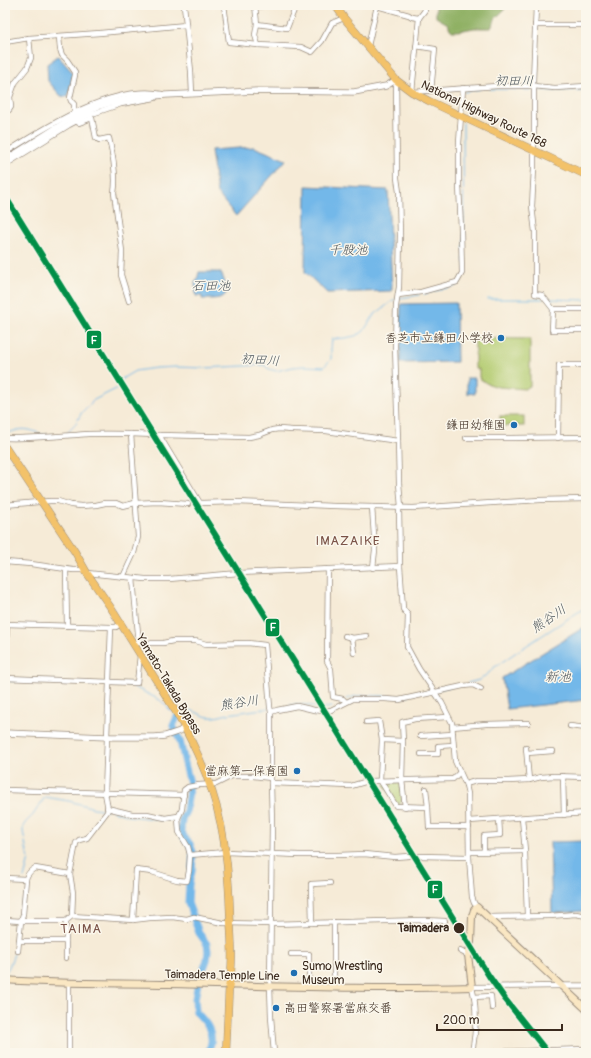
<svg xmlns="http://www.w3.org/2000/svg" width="591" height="1058" font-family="Pangolin,'Klee One',sans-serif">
<rect width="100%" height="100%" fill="#fbf7ec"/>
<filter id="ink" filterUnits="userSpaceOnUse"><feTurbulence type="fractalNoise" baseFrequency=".025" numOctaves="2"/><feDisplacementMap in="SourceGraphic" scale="8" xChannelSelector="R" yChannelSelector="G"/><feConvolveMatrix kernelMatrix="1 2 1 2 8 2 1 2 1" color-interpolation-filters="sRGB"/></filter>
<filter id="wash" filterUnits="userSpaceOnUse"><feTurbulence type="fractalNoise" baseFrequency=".012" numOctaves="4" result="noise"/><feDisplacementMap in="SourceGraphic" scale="16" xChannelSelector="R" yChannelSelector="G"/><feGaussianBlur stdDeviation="0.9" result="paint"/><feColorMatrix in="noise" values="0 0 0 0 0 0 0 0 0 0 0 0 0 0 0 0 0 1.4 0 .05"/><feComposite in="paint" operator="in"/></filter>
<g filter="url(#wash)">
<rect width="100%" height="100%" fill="#f6ebd7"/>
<g fill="#b4cc71" stroke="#787b48">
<path d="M475,338L530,339V386L525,389L498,387L486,383L479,378V369H475Z"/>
<rect x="500" y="416" width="24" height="10"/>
<path d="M401,782L402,801L399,805L397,804L384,785L386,783Z"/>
</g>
<path fill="#8fb063" stroke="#656d40" d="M436,5H505V9L495,19L491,28H474L458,31H452L450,29L448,24L436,17Z"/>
<g fill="#73b8e9" stroke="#577184">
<path d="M58,56L73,73L68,97L61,96L48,81L47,64Z"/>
<path d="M254,147L286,160L236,216L217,193L211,150Z"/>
<path d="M306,186L388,190L392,291L327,293L305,272Z"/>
<path d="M199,272H220C223,276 224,279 225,284C226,287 227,290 226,293C224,300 208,299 202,299V296H196L195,282L197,280Z"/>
<path d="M456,303L457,362L400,363L401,304Z"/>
<path d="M467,378H475V394L467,393Z"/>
<path d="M586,626V700L507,709L502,678Z"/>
<path d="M586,841V911L552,913L550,842Z"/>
</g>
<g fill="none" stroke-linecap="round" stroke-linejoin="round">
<g stroke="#73b8e9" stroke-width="1">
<path d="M490,89L532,90"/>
<path d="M536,90L554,91L586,90"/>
<path d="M464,92L480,89"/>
<path d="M463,123L464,262"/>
<path d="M424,294L458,285L460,282"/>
<path d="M400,298L419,295"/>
<path d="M488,299H543"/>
<path d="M548,299L586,300"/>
<path d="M5,433C10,433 13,431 18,430C27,428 34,431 43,435H45"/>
<path d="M67,433L75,425L82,412L94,400L118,388L123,378L135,371L156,368L176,367L204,368L264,365L269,369L276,371L293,367L304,366L324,367L331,359V349L332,339L345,338L355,336L363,332L374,315L395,299"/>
<path d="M5,681H26"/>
<path d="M468,683L479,680L489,673L492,669L515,653L586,607"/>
<path d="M125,685H130L160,700L172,712"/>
<path d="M439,689L453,686"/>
<path d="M347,699C361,691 391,699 409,696"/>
<path d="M290,705C303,700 318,711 332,707"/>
<path d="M180,714C189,704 199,716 209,717C216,718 222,715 228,714C242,712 255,710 269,708"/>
<path d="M112,811L129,816L164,820"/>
<path d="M167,820L176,819"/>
<path d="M24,878L29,859L26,848L23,831V827L25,823L33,815L45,797L69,801L94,808L107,810"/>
<path d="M19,919L22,901"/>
<path d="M5,973L9,967L14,954"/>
<path d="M5,1025L7,1037L5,1039"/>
</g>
<path stroke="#73b8e9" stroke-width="7" d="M177,717L173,726L180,741L186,768L190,783L188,798L186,811L182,819L181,829L184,837L190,844L193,852L192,871L189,884L188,903L199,933L207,944L208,951L207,960L198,983L195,999L196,1012C205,1021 213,1030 211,1043C210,1047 209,1050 208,1053"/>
</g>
</g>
<g filter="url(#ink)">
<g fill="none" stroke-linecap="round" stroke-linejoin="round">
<g stroke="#988a7a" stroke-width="6">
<g id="minor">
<path d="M184,5L191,71L192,94"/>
<path d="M224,5L229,42L258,45L301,47L312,52L322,41L332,23L344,18"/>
<path d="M255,5L257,24L255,35L258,45"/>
<path d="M425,5V10L419,18L412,92L497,86H533L555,88L586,86"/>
<path d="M536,5L533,82L534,89V169L532,206L535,232V294L542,295L553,309L552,330H586"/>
<path d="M255,7L270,5"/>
<path d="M257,24L287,28L296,5"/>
<path d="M535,25H586"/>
<path d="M59,36L60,49L62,55L67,60L75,72V75L70,98L71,101L74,104V113"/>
<path d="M5,42L29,38L100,33L186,25"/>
<path d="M368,46L377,6L409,15L412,17L419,18"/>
<path d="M416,46L435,49L431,91"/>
<path d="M396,80L397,178L399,192L400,236L399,287L396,306L395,346L398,441L399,483L401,507"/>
<path d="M5,110H9L11,107L10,97L15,83L27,68L31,58L29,38"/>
<path d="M75,121L79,123L92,118L96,138L99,140L109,138C113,155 117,176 114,193L122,251L121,275L129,301"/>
<path d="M5,153C46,127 112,84 162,94"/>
<path d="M5,165L69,125L86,116L121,104L155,98"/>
<path d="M398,295L421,292L457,282L462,273L461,230L459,185V143L463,88"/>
<path d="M553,309H586"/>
<path d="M159,435L249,437L259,435L272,430L279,429L292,430L326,431L398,441"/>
<path d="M5,438C33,439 60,436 88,434C112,433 135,434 159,435L200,503L236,502L334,506L413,508L540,500L586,499"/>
<path d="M466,438H510L586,437"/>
<path d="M558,438L559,365H586"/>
<path d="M5,505L50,501H58L71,505L81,506L96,505L105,503H116L123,506L135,503L158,502L188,504"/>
<path d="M372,507L375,550L373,568"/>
<path d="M399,507L400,566L403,609L408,615L407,647L419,669L442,703L452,723L455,761L466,785L468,794L469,857L472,897L474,903L477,907"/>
<path d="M5,562L31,564L73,570H85"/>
<path d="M66,569L67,626"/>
<path d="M328,569L327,661L331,669L333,697L343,699L346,702"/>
<path d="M87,573L145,579H169L239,573L400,566"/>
<path d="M123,577L134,553L138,537L131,434"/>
<path d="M133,578L135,602L139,643"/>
<path d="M5,624L111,627H116L120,624"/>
<path d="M345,636L352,638"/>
<path d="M133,643H163L173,641H196L206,644L248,643L265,645L270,707L271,712V783L272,823L270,987L271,1017L274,1053"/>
<path d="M354,653L352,638L367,636"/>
<path d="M5,664L7,624"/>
<path d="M5,678L137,683L140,655"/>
<path d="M271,712L277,710L297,706L314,710L324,711L331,710L353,699H385L399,700L463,686L473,685L481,689"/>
<path d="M366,722L379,721L382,740L380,780L396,806L428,807L429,827H469"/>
<path d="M570,726L586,728"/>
<path d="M452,727L486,724L528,723"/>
<path d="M420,736L453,734"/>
<path d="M382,740L403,741"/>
<path d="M526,748L529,780"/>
<path d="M527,753L553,751"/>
<path d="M421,754H438V746L453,745"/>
<path d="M563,776L564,815"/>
<path d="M271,783L351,786L368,781L453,779L460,772"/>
<path d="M466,785L469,783L476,781H508L529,780L541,777L554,776L586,777"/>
<path d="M426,789L428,807"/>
<path d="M5,790L184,795"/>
<path d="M405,807L402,780L403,741L402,722L415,719L448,717"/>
<path d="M107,808L132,814H147L165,818L178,816"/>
<path d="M522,818L525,851L527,916"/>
<path d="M469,821L586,813"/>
<path d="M484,851V836L500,835L499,819"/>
<path d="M469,852L525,851"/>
<path d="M190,855L188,847L179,832L178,818L182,809L184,790L188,787L199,785L216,784L232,776H253L271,778"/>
<path d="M419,856L469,857"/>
<path d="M5,878L26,879C27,874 30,871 35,868L70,874"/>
<path d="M72,916L73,893L70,874L76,843L79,840L87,838L107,812L108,809L105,793L111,627"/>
<path d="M487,917L550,916L576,914L586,916"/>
<path d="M5,920L21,921L23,914L26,879"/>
<path d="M133,920L136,870L152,872L177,880L187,881L189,871L190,855L226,852L299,855H338L364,854L395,857L409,856"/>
<path d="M66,921V958"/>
<path d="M312,923L311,884L330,883"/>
<path d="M19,941H66"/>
<path d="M18,951L21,921H66L72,916L133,920L150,918L172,917L187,919L194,917L223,923L272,924L424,920L445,921"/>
<path d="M460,951L468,955"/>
<path d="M291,954H309V987"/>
<path d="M334,988V922"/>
<path d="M474,997L491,996L492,1008"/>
<path d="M472,1052C476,1032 477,1007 472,987L561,986"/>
<path d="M69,1053V982"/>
<path d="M350,1053H351"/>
<path d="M463,1053L586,1049"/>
</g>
</g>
<g stroke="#988a7a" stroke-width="7">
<g id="tertiary">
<path d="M5,160L67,121L81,114L99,106L113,102L131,98L166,95L257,91L354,92L386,86L396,80"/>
<path d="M5,733L107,737H155L165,736L180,731L185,727"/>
<path d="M561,986H586"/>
</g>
</g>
<g stroke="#988a7a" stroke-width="8">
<path id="secondary" d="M5,980C59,984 114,983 169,984C270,986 371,990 472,987L468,955L471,943L472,916L474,910L477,907L586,1009"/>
</g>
<g stroke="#988a7a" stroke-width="8">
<path id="primary" d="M226,1053L229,986"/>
</g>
<g stroke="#988a7a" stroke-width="8">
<g id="trunk">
<path d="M335,5L344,18L396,80L412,92L429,101L586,175"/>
<path d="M5,447L75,552L87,573L111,608L176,712C196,747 213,786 221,825C227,854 229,884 230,913C231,938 234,961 229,986"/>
</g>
</g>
<use href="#minor" stroke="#fff" stroke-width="4.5"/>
<use href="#tertiary" stroke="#fff" stroke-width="5.5"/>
<use href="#secondary" stroke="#fae7c3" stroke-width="6"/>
<use href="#primary" stroke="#f3c26a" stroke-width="7"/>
<use href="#trunk" stroke="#f3c26a" stroke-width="7"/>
<g stroke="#fbf7ec" stroke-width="9">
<path id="rail-1" d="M5,196L489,976L505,999L548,1053"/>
</g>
<use href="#rail-1" stroke="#028e46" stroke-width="6"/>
</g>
</g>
<g fill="#1f6fb2" stroke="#fbf7ec" stroke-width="1.5">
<circle cx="501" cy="338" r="4"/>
<circle cx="514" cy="425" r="4"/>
<circle cx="297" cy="771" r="4"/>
<circle cx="294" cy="973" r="4"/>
<circle cx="276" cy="1008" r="4"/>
</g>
<circle fill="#3b2a1e" stroke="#fbf7ec" stroke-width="1.5" cx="459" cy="928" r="6"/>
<g text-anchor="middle" stroke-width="3" stroke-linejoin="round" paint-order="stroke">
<g font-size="12" fill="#3b2a1e" stroke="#fbf7ec">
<text transform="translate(484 114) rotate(26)" y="4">National Highway Route 168</text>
<text transform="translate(169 684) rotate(59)" y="4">Yamato-Takada Bypass</text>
<text transform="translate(222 975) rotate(1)" y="4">Taimadera Temple Line</text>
</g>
<g font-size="12" fill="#3b2a1e" stroke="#fbf7ec" text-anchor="end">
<text x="493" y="342">香芝市立鎌田小学校</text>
<text x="506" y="429">鎌田幼稚園</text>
<text x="289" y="775">當麻第一保育園</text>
<text x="302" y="970" text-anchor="start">Sumo Wrestling<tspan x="302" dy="14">Museum</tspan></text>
<text x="284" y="1012" text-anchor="start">高田警察署當麻交番</text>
</g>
<g font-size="12" font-weight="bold" fill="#3b2a1e" stroke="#fbf7ec" text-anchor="end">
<text x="449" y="932">Taimadera</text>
</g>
<g font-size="13" font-style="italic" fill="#4c555b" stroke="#fbf7ec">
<text transform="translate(514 80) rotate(1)" y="5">初田川</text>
<text x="348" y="254">千股池</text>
<text x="211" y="290">石田池</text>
<text transform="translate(260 359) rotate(4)" y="5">初田川</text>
<text transform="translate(548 618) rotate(-34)" y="5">熊谷川</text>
<text x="558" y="681">新池</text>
<text transform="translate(239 702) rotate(-8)" y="5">熊谷川</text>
</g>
<g font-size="13" letter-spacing="1" fill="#795146" stroke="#fbf7ec">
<text x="348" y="545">IMAZAIKE</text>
<text x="81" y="933">TAIMA</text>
</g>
</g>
<g stroke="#fbf7ec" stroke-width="1.5">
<rect x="86" y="330" width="16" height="19" rx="4" fill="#028e46"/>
<rect x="265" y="618" width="15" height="19" rx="4" fill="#028e46"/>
<rect x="427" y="880" width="16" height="19" rx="4" fill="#028e46"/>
</g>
<g font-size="11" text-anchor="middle" font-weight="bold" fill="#fff">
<text x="94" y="344">F</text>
<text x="273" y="631">F</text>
<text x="435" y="893">F</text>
</g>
<rect width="591" height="1058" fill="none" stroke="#fbf7ec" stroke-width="20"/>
<path d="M437 1024v6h125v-6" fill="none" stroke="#3b2a1e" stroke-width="2"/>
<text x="443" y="1024" font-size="12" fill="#3b2a1e" stroke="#fbf7ec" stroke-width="3" paint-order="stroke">200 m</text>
</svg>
